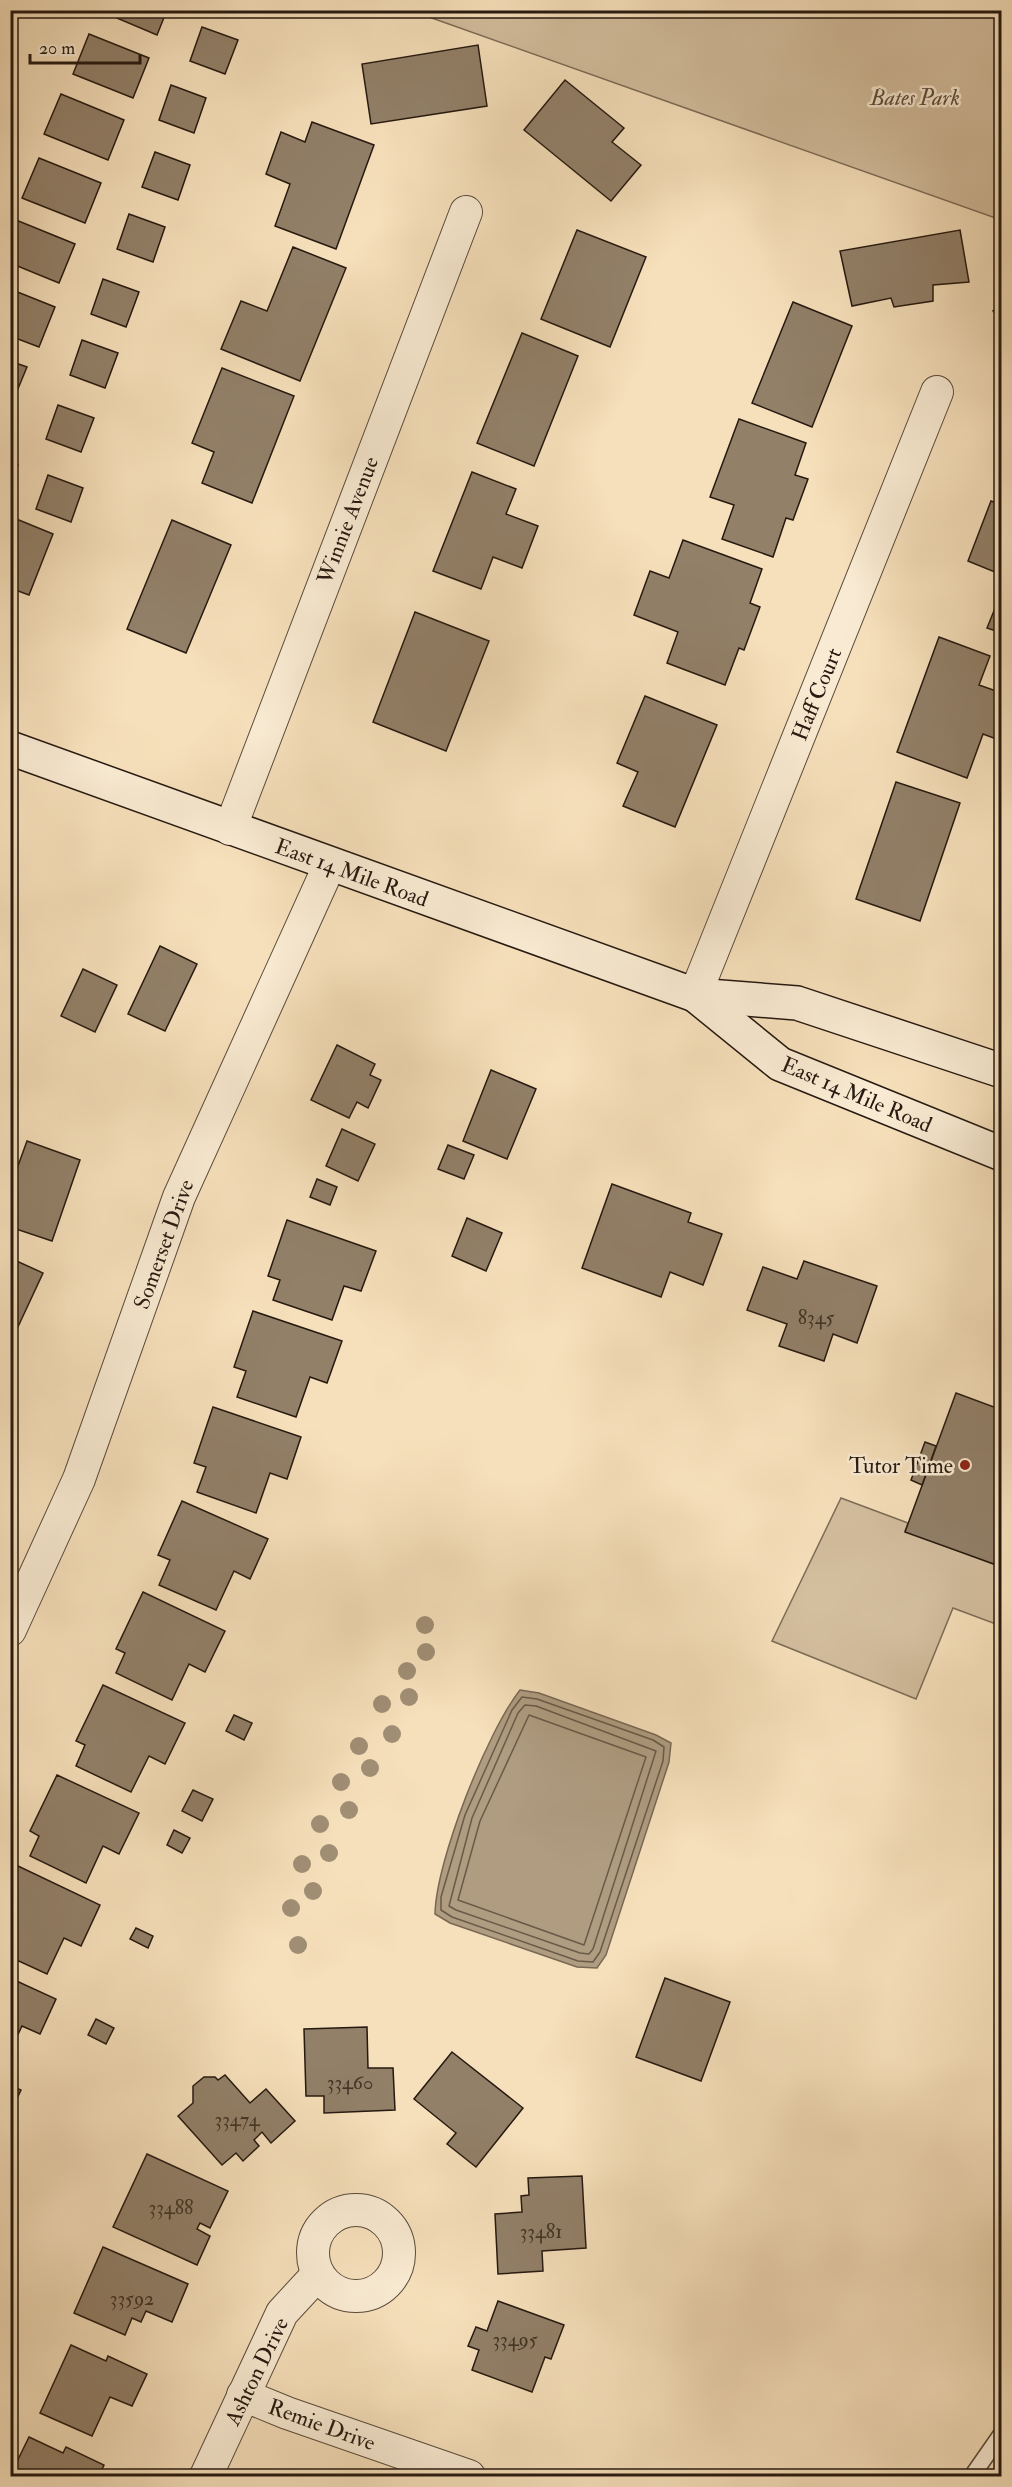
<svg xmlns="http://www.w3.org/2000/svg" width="1012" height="2487" font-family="'IM FELL Double Pica',serif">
<rect width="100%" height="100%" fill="#f6e0bb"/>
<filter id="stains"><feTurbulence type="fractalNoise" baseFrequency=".00333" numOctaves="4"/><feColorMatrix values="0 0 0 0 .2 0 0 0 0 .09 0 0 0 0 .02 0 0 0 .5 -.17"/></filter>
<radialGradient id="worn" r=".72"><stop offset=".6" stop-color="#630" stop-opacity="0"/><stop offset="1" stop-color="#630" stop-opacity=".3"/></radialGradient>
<g fill="#d3be9e" stroke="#7c6c57" stroke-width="1.5">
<path d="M412,11H1001V220Z"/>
<path d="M841,1498L908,1523L905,1531L1001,1567V1626L953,1608L916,1699L772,1641Z"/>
</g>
<path fill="#af9c81" stroke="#786854" stroke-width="1.5" d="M520,1690L539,1693L656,1735L671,1743L669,1762L606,1955L597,1968L577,1967L450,1923L435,1914C436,1861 487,1732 520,1690Z"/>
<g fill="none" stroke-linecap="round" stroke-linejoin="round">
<g stroke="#6a5a48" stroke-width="1.5">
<path d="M522,1697L537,1699L653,1740L664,1747L663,1761L600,1952L593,1962L578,1961L452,1917L441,1910V1897L465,1815L512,1710Z"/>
<path d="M525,1705L536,1706L656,1751L593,1949L589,1954L580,1953L456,1910L449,1906L472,1818L518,1713Z"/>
<path d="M529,1715L646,1757L584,1945L458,1900L480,1821Z"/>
</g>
</g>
<g fill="#928069" stroke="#261910" stroke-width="1.5">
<path d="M98,10H167L157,35Z"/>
<path d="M202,27L238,40L225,74L190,61Z"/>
<path d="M89,34L149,58L133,98L73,74Z"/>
<path d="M478,45L487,106L371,124L362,64Z"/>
<path d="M565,80L624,128L612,142L641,165L611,201L524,130Z"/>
<path d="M171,85L206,98L194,133L159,120Z"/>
<path d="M61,94L124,120L108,160L44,134Z"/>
<path d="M312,122L374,145L336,249L275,226L290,184L266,174L281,132L305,142Z"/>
<path d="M155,152L190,165L178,200L142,187Z"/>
<path d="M39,158L101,183L85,223L22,198Z"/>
<path d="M129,214L165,227L153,262L117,249Z"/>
<path d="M16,220L75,244L59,283L10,263V234Z"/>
<path d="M577,230L646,257L610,347L541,319Z"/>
<path d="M960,230L969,282L933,285V301L894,307L891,298L852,306L840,251Z"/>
<path d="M293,247L346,268L300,381L221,349L241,301L267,311Z"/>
<path d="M103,279L139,292L126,327L91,314Z"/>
<path d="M10,289L55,307L39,347L10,336Z"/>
<path d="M793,302L852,326L812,427L752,403Z"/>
<path d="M1002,305V321L993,311Z"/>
<path d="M522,333L578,356L534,466L477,443Z"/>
<path d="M82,340L118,353L105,388L70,375Z"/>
<path d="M10,361L27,367L10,408Z"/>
<path d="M222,368L294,396L252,503L202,483L214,452L192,443Z"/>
<path d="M58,405L94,418L81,452L46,439Z"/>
<path d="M739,419L806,443L795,475L808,479L793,520L786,518L773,557L722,539L734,505L710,497Z"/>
<path d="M10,462L18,465L10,485Z"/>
<path d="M472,472L516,489L506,514L538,526L522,568L493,557L481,589L433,571Z"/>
<path d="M48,475L83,488L71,522L36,509Z"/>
<path d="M991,501L1002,505V575L968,561Z"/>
<path d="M14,518L53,534L29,595L10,588V527Z"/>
<path d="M172,520L231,545L186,653L127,629Z"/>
<path d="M683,540L762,569L750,603L760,607L744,650L739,648L725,685L667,663L678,632L634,615L650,571L669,578Z"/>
<path d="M1002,591V633L987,628Z"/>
<path d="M415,612L489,641L446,751L373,722Z"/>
<path d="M939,637L990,656L979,685L1002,693L999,740L983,734L967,778L897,752Z"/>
<path d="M645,696L717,725L675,827L623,806L638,772L617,763Z"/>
<path d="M896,782L960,803L920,921L856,899Z"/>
<path d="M160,946L197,964L165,1031L128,1014Z"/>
<path d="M83,969L117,985L95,1032L61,1016Z"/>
<path d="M337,1045L375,1064L370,1075L381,1080L368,1108L357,1102L349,1118L311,1100Z"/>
<path d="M491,1070L536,1089L507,1159L463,1141Z"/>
<path d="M342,1129L375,1144L358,1181L326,1166Z"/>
<path d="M27,1141L80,1160L52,1241L10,1227V1188Z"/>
<path d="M448,1145L474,1155L464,1179L438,1169Z"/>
<path d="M317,1179L337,1187L330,1205L310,1197Z"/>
<path d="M612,1184L691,1213L688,1222L722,1234L703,1285L670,1272L661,1297L582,1268Z"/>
<path d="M467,1218L502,1233L486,1271L452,1256Z"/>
<path d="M287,1220L376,1251L361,1291L344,1286L332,1320L273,1300L280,1280L268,1276Z"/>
<path d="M10,1258L43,1273L10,1344Z"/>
<path d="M804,1261L877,1286L857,1343L833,1334L824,1361L779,1346L787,1324L747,1310L763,1267L797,1279Z"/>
<path d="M253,1311L342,1341L327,1383L310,1377L296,1417L237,1397L246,1371L234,1367Z"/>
<path d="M956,1393L1002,1410V1567L905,1532Z"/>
<path d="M213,1407L301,1437L287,1479L270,1473L256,1513L197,1492L206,1467L194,1463Z"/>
<path d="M925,1442L936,1446L922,1485L911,1480Z"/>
<path d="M182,1501L268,1539L250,1579L234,1571L216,1610L159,1585L170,1560L158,1555Z"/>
<path d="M143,1592L225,1631L205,1672L189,1664L172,1700L116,1673L125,1653L116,1649Z"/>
<path d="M103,1685L185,1723L165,1764L149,1756L131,1792L76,1766L85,1745L76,1741Z"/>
<path d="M234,1715L252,1723L244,1740L226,1731Z"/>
<path d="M57,1775L139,1813L119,1854L103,1846L86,1883L30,1856L39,1836L30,1831Z"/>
<path d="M193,1790L213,1799L202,1821L182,1811Z"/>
<path d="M174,1830L190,1838L182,1853L167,1845Z"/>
<path d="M18,1866L100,1905L81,1946L64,1938L47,1974L10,1957V1883Z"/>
<path d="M136,1928L153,1936L148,1948L130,1939Z"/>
<path d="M10,1978L56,1999L40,2034L22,2026L10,2051Z"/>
<path d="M665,1978L730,2002L701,2081L636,2057Z"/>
<path d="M96,2019L114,2028L106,2044L88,2035Z"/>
<path d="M367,2027L368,2068H393L395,2110L324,2113V2096H306L304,2029Z"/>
<path d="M452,2052L523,2108L476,2167L447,2144L456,2133L414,2099Z"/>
<path d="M225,2075L250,2103L266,2089L295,2121L271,2143L262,2132L254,2140L259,2146L243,2161L236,2153L222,2165L178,2116L193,2103V2086L204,2077H215L218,2080Z"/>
<path d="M10,2085L21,2090L10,2113Z"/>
<path d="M147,2154L228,2191L210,2228L200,2223L197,2229L210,2236L197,2265L113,2227Z"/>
<path d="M582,2176L586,2248L542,2251L543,2271L498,2274L495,2214L522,2212L521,2196L529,2195L528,2178Z"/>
<path d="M103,2247L188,2284L172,2322L146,2311L141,2322L132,2318L125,2335L74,2313Z"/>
<path d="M498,2301L564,2325L551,2359L545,2357L532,2392L472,2370L479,2350L468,2346L476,2327L487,2331Z"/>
<path d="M71,2345L106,2361L108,2356L147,2374L132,2406L110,2397L92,2436L40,2413Z"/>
<path d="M29,2437L63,2453L66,2447L104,2465L99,2476H10Z"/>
</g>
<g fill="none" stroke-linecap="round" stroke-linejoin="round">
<g stroke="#5a4b3b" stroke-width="18">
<path id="lane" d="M972,2476L1002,2433"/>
</g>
<g stroke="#5a4b3b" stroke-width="34">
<g id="street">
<path d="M230,829L466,212"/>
<path d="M695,995L937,392"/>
<path d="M10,1630L79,1479L179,1197L330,864"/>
<circle cx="356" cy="2253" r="43"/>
<path d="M243,2395L287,2413L469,2476"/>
<path d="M206,2476L282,2313L318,2274"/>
</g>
</g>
<g stroke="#261910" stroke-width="36">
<g id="secondary">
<path d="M10,748L695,995L797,1003L1002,1071"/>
<path d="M695,995L780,1064L1002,1154"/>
</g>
</g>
<use href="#lane" stroke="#f9ebd3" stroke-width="15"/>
<use href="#street" stroke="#f9ebd3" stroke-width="32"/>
<use href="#secondary" stroke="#f9ebd3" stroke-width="33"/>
</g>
<g fill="#a08e75">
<circle cx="425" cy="1625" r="9"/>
<circle cx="426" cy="1652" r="9"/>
<circle cx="407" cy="1671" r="9"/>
<circle cx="409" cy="1697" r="9"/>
<circle cx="382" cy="1704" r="9"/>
<circle cx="392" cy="1734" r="9"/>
<circle cx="359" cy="1746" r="9"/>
<circle cx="370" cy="1768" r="9"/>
<circle cx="341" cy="1782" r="9"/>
<circle cx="349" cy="1810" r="9"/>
<circle cx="320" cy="1824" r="9"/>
<circle cx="329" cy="1853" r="9"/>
<circle cx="302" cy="1864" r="9"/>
<circle cx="313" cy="1891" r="9"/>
<circle cx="291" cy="1908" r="9"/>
<circle cx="298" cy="1945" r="9"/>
</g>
<circle fill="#8f2418" stroke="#f9ebd3" stroke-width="2" cx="965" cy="1465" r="6"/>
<g text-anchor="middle" stroke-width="5" stroke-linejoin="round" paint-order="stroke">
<g font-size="20" fill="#413326">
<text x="816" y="1324">8345</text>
<text x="350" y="2089">33460</text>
<text x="237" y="2126">33474</text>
<text x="171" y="2214">33488</text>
<text x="541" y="2238">33481</text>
<text x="132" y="2305">33592</text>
<text x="515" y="2346">33495</text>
</g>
<g font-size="22" font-style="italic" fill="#5a4b3b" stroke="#f9ebd3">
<text x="915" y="105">Bates Park</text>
</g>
<g font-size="22" fill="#261910" stroke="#f9ebd3">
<text transform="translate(347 520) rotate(-69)" y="8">Winnie Avenue</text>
<text transform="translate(816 694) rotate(-68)" y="8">Haff Court</text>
<text transform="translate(352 872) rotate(20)" y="8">East 14 Mile Road</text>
<text transform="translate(857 1094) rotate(23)" y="8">East 14 Mile Road</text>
<text transform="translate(163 1244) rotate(-70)" y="8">Somerset Drive</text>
<text transform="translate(256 2371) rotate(-64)" y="8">Ashton Drive</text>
<text transform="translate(322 2424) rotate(20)" y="8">Remie Drive</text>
</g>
<g font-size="22" fill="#261910" stroke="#f9ebd3" text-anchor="end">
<text x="953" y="1473">Tutor Time</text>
</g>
</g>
<rect width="1012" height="2487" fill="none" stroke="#f6e0bb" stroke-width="36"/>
<rect x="12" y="12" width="988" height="2463" fill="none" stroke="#261910" stroke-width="3"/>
<rect x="18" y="18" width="976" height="2451" fill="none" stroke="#261910" stroke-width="1.5"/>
<path d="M30 54v9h110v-9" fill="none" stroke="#261910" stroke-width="3"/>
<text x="39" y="54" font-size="18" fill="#261910" stroke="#f9ebd3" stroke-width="4.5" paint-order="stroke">20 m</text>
<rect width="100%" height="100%" filter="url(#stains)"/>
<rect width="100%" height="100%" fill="url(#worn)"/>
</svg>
